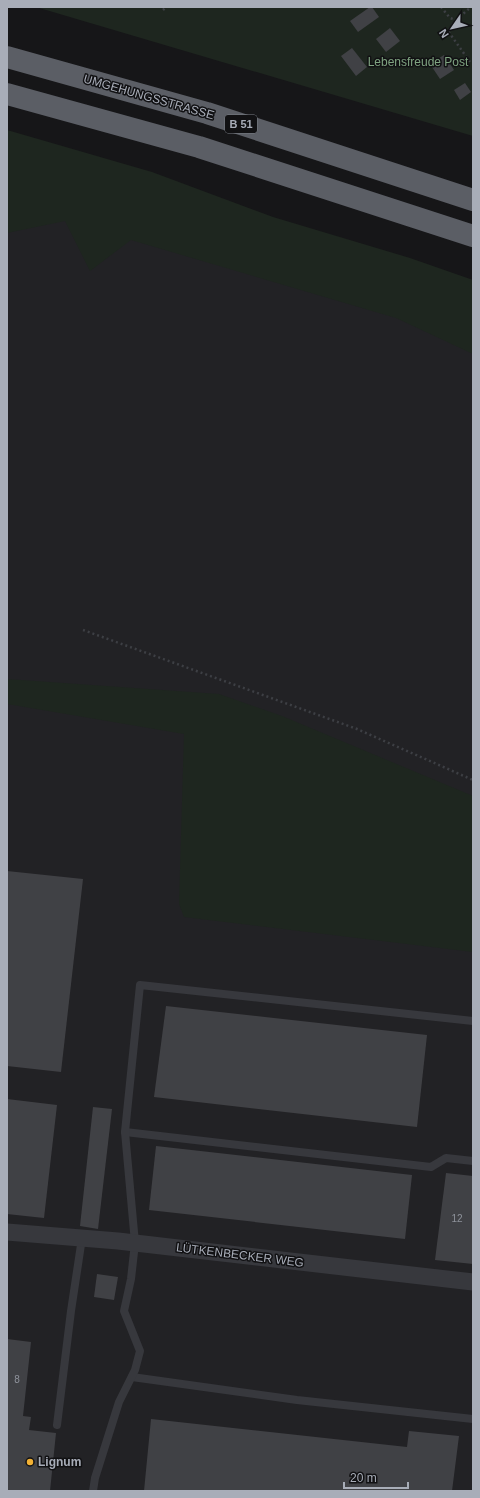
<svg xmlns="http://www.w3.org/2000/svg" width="480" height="1498" font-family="Arial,sans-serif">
<rect width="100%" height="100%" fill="#161618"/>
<path fill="#222225" d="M7,183L473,314V1491H7Z"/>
<g fill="#1e261f">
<path d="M36,7H473V136Z"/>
<path d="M7,130L152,172L273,217L410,258L473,280V354L396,318L131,240L90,271L65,221L7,233Z"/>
<path d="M7,679L219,694L282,716L473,796V952L184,917L179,904L184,734L7,704Z"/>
</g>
<g fill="#404145">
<path d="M370,7H372L379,17L358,32L350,21Z"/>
<path d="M390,28L400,41L386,52L376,39Z"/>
<path d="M352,48L367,67L356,76L341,56Z"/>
<path d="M444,55L454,70L440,79L430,64Z"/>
<path d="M465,83L471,92L460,100L454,90Z"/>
<path d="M7,871L83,879L61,1072L7,1066Z"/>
<path d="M166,1006L427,1035L417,1127L154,1097Z"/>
<path d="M7,1099L57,1105L44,1218L7,1214Z"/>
<path d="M93,1107L112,1109L98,1229L80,1226Z"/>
<path d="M156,1146L412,1175L405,1239L149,1210Z"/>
<path d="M446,1173L473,1176V1264L435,1260Z"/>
<path d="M97,1274L118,1277L114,1300L94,1297Z"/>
<path d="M7,1339L31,1342L23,1416L31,1417L29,1430L56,1433L50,1491H7Z"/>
<path d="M151,1419L407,1447L409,1431L459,1436L452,1491H144Z"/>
</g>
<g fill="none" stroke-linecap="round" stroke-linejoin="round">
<g stroke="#3d3f44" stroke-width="2.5" stroke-dasharray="2 3" stroke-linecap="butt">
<path d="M441,7L450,18L456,20L448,31L470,62"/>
<path d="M163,10L166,7"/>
<path d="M456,20L471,7"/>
<path d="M83,630L357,729L473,780"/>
</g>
<g stroke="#37383d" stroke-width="8">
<path d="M125,1132L431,1167L446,1158L473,1161"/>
<path d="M132,1377L297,1400L473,1419"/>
<path d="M57,1425L71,1311L82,1238"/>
<path d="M93,1491L95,1478L119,1402L135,1370L140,1351L124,1311L131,1279L135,1243L125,1132L140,985L473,1021"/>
</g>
<path stroke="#37383d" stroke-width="17" d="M7,1232L118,1241L473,1282"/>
<g stroke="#5b5e65" stroke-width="22">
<path d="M7,57L207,113L473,200"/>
<path d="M7,94L199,147L473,236"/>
</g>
</g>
<circle fill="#f2b134" stroke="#111113" stroke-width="1.5" cx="30" cy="1462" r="4"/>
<g text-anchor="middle" stroke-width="3" stroke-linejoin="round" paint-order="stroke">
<g font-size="10" fill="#8e929b">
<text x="457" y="1222">12</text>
<text x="17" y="1383">8</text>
</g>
<rect fill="#111113" stroke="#7b7e86" stroke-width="1" x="225" y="115" width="32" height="18" rx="3"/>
<g font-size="11" font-weight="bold" fill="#a8adb8">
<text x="241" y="128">B 51</text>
</g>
<g font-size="12" fill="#7fa381" stroke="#111113">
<text x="418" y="66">Lebensfreude Post</text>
</g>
<g font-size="12" fill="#a8adb8" stroke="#111113">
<text transform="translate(149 97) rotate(16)" y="4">UMGEHUNGSSTRASSE</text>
<text transform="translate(240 1255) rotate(7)" y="4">LÜTKENBECKER WEG</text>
</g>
<g font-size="12" font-weight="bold" fill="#a8adb8" stroke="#111113" text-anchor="start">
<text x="38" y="1466">Lignum</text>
</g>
</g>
<rect width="480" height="1498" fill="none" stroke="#a8adb8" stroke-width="16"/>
<g transform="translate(452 28) rotate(236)" stroke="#111113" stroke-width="3" paint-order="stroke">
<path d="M0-3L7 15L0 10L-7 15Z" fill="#a8adb8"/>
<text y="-6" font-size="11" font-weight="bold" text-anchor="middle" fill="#a8adb8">N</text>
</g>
<path d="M344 1482v6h64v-6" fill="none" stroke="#a8adb8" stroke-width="2"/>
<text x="350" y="1482" font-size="12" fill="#a8adb8" stroke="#111113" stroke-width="3" paint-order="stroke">20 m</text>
</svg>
